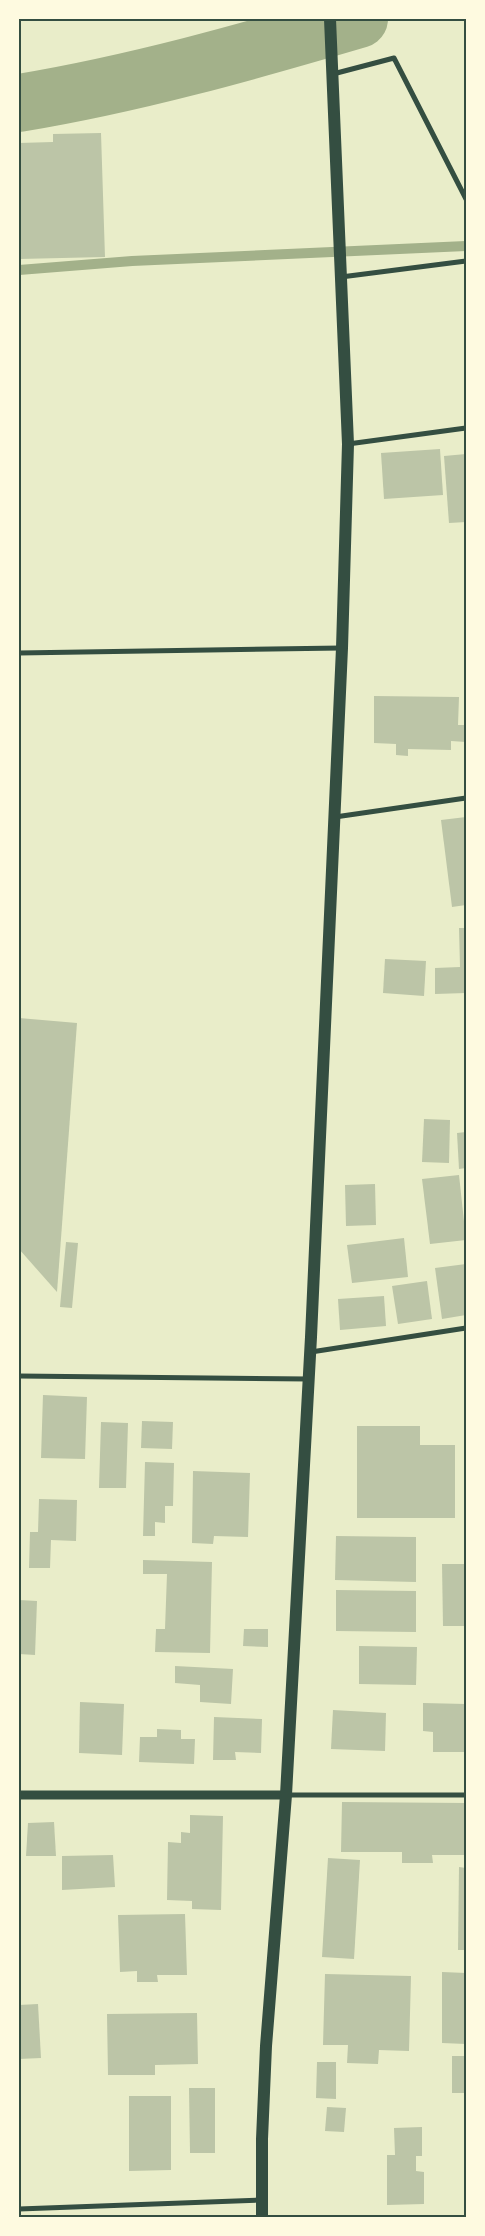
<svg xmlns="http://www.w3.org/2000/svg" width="485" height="2236" font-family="'PT Sans',sans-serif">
<rect width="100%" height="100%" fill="#e9edc9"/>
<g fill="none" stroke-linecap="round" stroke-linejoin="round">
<path stroke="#a3b18a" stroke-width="10" d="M19,270L132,261L466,246"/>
<path stroke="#a3b18a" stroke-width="58" d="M19,103C134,84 247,52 359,19"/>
</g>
<g fill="#bcc5a7">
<path d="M101,133L105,257L19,259V143L53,142V134Z"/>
<path d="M440,449L443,495L384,499L381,453Z"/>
<path d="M466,454V522L449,523L444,456Z"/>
<path d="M374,696L459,697L458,725H466V742L451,741V750L408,749V756L396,755V744L374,743Z"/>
<path d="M466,817V905L452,907L441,820Z"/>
<path d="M459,928H466V993L435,994V968L460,967Z"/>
<path d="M385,959L426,961L424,996L383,993Z"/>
<path d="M19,1018L77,1023L57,1292L19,1249Z"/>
<path d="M424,1119L450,1120L449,1163L422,1162Z"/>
<path d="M466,1132V1168L459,1169L457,1133Z"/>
<path d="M459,1175L466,1240L430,1244L422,1179Z"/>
<path d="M375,1184L376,1225L346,1226L345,1185Z"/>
<path d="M404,1238L408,1277L352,1283L347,1245Z"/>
<path d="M66,1242L78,1243L72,1308L60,1307Z"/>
<path d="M466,1264V1315L442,1319L435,1268Z"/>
<path d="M427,1281L432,1319L398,1324L392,1286Z"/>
<path d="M384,1296L386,1326L340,1330L338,1299Z"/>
<path d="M43,1395L87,1397L85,1459L41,1458Z"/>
<path d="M142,1421L173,1422L172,1449L141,1448Z"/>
<path d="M101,1422L128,1423L126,1488H99Z"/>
<path d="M357,1426H420V1445H455V1518H357Z"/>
<path d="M145,1462L174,1463L173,1506H165V1523L155,1522V1536H143Z"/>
<path d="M193,1471L250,1473L248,1537L214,1536L213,1544L192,1543Z"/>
<path d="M39,1499L77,1500L76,1541L51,1540L50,1568H29L30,1532H38Z"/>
<path d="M336,1536L416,1537V1582L335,1580Z"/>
<path d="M143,1560L212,1562L210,1653L155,1652L156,1629H165L167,1574H143Z"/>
<path d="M442,1564H466V1626H443Z"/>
<path d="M336,1590L416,1591V1632L336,1631Z"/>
<path d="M19,1600L37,1601L35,1655L19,1654Z"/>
<path d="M244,1629H268V1647L243,1646Z"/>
<path d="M359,1646L417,1647L416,1685L359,1684Z"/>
<path d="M175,1666L233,1669L231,1704L200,1702V1685L175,1683Z"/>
<path d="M80,1702L124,1704L122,1755L79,1753Z"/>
<path d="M423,1703L466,1704V1752H433V1732L423,1731Z"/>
<path d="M333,1710L386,1713L385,1751L331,1749Z"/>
<path d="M214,1717L262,1719L261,1753L235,1752L236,1760H213Z"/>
<path d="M157,1729L181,1730V1739H195L194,1764L139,1762L140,1737H157Z"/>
<path d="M342,1802L466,1803V1855H432L433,1863H402V1852H341Z"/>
<path d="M190,1815L223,1816L221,1910L192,1909V1901L167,1900L168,1842L181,1843V1832L190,1833Z"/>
<path d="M54,1822L56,1856H26L28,1823Z"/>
<path d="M113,1855L115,1887L62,1890V1856Z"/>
<path d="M328,1858L360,1860L354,1959L322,1957Z"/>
<path d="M459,1867L466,1868V1950H458Z"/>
<path d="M185,1914L187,1975H157L158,1982H137V1971L120,1972L118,1915Z"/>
<path d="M442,1972L466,1973V2044L442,2043Z"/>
<path d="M325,1974L411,1976L409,2051L379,2050L378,2064L347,2063L348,2045H323Z"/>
<path d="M38,2004L41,2058L19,2059V2005Z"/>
<path d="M197,2013L198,2064L155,2065V2075H108L107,2014Z"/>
<rect x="452" y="2056" width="14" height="37"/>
<path d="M317,2062H336V2099L316,2098Z"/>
<path d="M189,2088H215V2153H190Z"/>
<path d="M129,2096H171V2170L129,2171Z"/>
<path d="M327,2107L346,2108L344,2132L325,2131Z"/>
<path d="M422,2127V2156H416V2171L424,2172V2204L387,2205V2155H395L394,2128Z"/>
</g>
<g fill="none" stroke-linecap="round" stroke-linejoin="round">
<g stroke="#344e41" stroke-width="5">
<path d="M333,74L394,58L466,199"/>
<path d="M341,277L466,261"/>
<path d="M348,444L466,428"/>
<path d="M19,653L341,648"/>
<path d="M335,817L466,798"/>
<path d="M311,1352L466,1328"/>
<path d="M19,1376L308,1379"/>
<path d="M287,1795H466"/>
<path d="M19,2209L261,2200"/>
</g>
<path stroke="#344e41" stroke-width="9" d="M19,1795H286"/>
<path stroke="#344e41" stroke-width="12" d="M262,2217V2139L266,2046L286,1795L311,1337L342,648L348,444L330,19"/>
</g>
<rect width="485" height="2236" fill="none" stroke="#fefae0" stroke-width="40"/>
<rect x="20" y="20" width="445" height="2196" fill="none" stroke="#344e41" stroke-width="2"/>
</svg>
